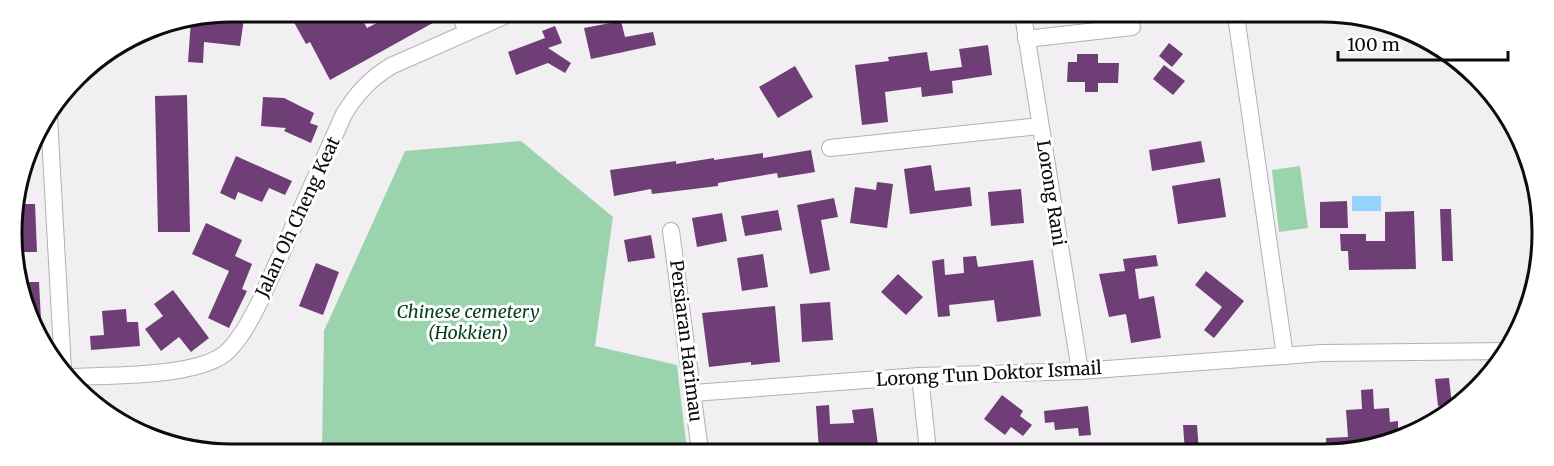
<svg xmlns="http://www.w3.org/2000/svg" width="1554" height="466" font-family="Merriweather,serif">
<rect width="100%" height="100%" fill="#f2eff2"/>
<g fill="#9bd3ad">
<path d="M521,141L613,217L595,346L677,365L687,451L322,450L324,331L405,151Z"/>
<path d="M1300,166L1308,228L1279,232L1272,170Z"/>
</g>
<rect fill="#96d3fc" x="1352" y="196" width="29" height="15"/>
<g fill="#6f3e76">
<path d="M233,12H245L240,46L204,42L203,63L188,62L191,20Z"/>
<path d="M299,12H358L367,28L396,13L449,14L330,80L310,42L306,44L291,17Z"/>
<path d="M621,21L625,37L653,32L656,45L591,59L584,28Z"/>
<path d="M555,26L562,43L548,48L571,63L565,73L548,63L516,75L508,52L545,38L542,31Z"/>
<path d="M1169,43L1183,54L1172,67L1159,56Z"/>
<path d="M988,45L992,75L952,81L953,93L922,97L921,87L885,92L888,122L862,125L855,65L889,61L888,57L927,52L930,71L962,67L959,49Z"/>
<path d="M1077,54H1098V63H1119L1118,83H1098V92H1085V82H1067L1068,62H1077Z"/>
<path d="M1164,65L1185,81L1173,95L1153,79Z"/>
<path d="M795,66L813,97L778,118L759,87Z"/>
<path d="M187,95L190,232H158L155,96Z"/>
<path d="M263,97L284,98L314,113L310,123L318,126L311,143L284,131L286,128L261,126Z"/>
<path d="M1201,141L1205,162L1152,171L1149,150Z"/>
<path d="M811,150L815,172L778,178L777,173L718,183V186L652,194L651,189L614,196L610,170L676,161V164L714,158V160L763,153V158Z"/>
<path d="M236,156L292,181L285,195L269,188L262,202L238,192L235,200L220,193Z"/>
<path d="M931,165L935,191L970,187L972,206L910,214L904,169Z"/>
<path d="M1220,178L1226,217L1178,224L1172,186Z"/>
<path d="M877,182L893,184L887,228L850,223L855,187L876,190Z"/>
<path d="M1021,189L1024,223L991,226L988,192Z"/>
<path d="M834,198L838,217L821,220L830,270L810,274L797,205Z"/>
<path d="M1347,201L1348,228H1320V202Z"/>
<path d="M14,204H35L37,252H17Z"/>
<path d="M1440,209H1451L1453,261H1442Z"/>
<path d="M778,210L782,230L745,236L741,216Z"/>
<path d="M1414,211L1416,269L1349,270L1348,251H1341L1340,234H1366V241H1385V212Z"/>
<path d="M722,213L727,241L697,247L692,218Z"/>
<path d="M206,223L242,240L235,256L252,264L242,289L247,291L229,328L208,318L229,271L192,254Z"/>
<path d="M651,235L655,258L628,262L624,240Z"/>
<path d="M763,254L768,287L742,291L737,258Z"/>
<path d="M1156,255L1158,266L1135,269L1139,299L1154,296L1161,338L1131,343L1126,314L1109,317L1099,274L1125,271L1123,259Z"/>
<path d="M976,256L978,267L1033,260L1041,316L997,322L994,300L949,305L950,316L938,317L932,261L944,259L945,275L964,273L963,257Z"/>
<path d="M316,263L339,272L323,315L299,306Z"/>
<path d="M1206,271L1244,301L1214,338L1204,330L1222,307L1195,285Z"/>
<path d="M898,274L923,297L906,315L881,292Z"/>
<path d="M19,282H39L42,339L19,290Z"/>
<path d="M173,290L209,338L191,352L179,337L161,351L145,329L163,316L154,304Z"/>
<path d="M830,302L833,340L802,342L800,304Z"/>
<path d="M775,306L780,362L751,365V362L709,367L702,313Z"/>
<path d="M126,309L127,322H138L140,346L91,350L90,336L104,335L102,311Z"/>
<path d="M1449,378L1452,405L1438,406L1435,379Z"/>
<path d="M1373,389L1374,409L1389,408L1390,422L1398,421V433H1390L1391,440L1350,452H1327L1326,438L1348,437L1346,410L1362,409L1361,390Z"/>
<path d="M1002,395L1023,411L1020,416L1032,425L1023,436L1011,427L1005,435L984,419Z"/>
<path d="M829,405L830,424L854,423L852,410L873,408L878,445L846,449V451H819L816,406Z"/>
<path d="M1088,406L1091,435L1079,436L1078,428L1055,430L1054,422L1045,423L1044,411Z"/>
<path d="M1183,425H1197L1199,452H1185Z"/>
</g>
<g fill="none" stroke-linecap="round" stroke-linejoin="round">
<g stroke="#b3b0b3" stroke-width="18">
<g id="minor">
<path d="M459,13L467,31"/>
<path d="M1023,15L1080,371"/>
<path d="M1236,16L1285,356"/>
<path d="M1026,39L1132,27"/>
<path d="M49,117L63,370"/>
<path d="M830,148L1040,126"/>
<path d="M671,231L700,451"/>
<path d="M920,376L928,451"/>
<path d="M71,377C110,375 202,378 229,350C243,335 252,317 261,299L344,114C357,93 370,79 391,66L511,13"/>
<path d="M693,393L920,376L1080,371L1322,353L1507,351"/>
</g>
</g>
<use href="#minor" stroke="#fff" stroke-width="16"/>
</g>
<g text-anchor="middle" stroke-width="6" stroke-linejoin="round" paint-order="stroke">
<g font-size="18" fill="#0d0c0d" stroke="#fff">
<text transform="translate(1051 193) rotate(81)" y="6">Lorong Rani</text>
<text transform="translate(298 217) rotate(-65)" y="6">Jalan Oh Cheng Keat</text>
<text transform="translate(686 341) rotate(83)" y="6">Persiaran Harimau</text>
<text transform="translate(989 374) rotate(-3)" y="6">Lorong Tun Doktor Ismail</text>
</g>
<g font-size="18" font-style="italic" fill="#003f1f" stroke="#fff">
<text x="468" y="318">Chinese cemetery<tspan x="468" dy="21">(Hokkien)</tspan></text>
</g>
</g>
<path d="M0 0H1554V466H0ZM232 22H1322A210 210 0 0 1 1532 232V234A210 210 0 0 1 1322 444H232A210 210 0 0 1 22 234V232A210 210 0 0 1 232 22Z" fill="#fff" fill-rule="evenodd"/>
<path fill="none" stroke="#0d0c0d" stroke-width="3" d="M232 22H1322A210 210 0 0 1 1532 232V234A210 210 0 0 1 1322 444H232A210 210 0 0 1 22 234V232A210 210 0 0 1 232 22Z"/>
<path d="M1338 51v9h170v-9" fill="none" stroke="#0d0c0d" stroke-width="3"/>
<text x="1347" y="51" font-size="18" fill="#0d0c0d" stroke="#ffffff" stroke-width="4.5" paint-order="stroke">100 m</text>
</svg>
